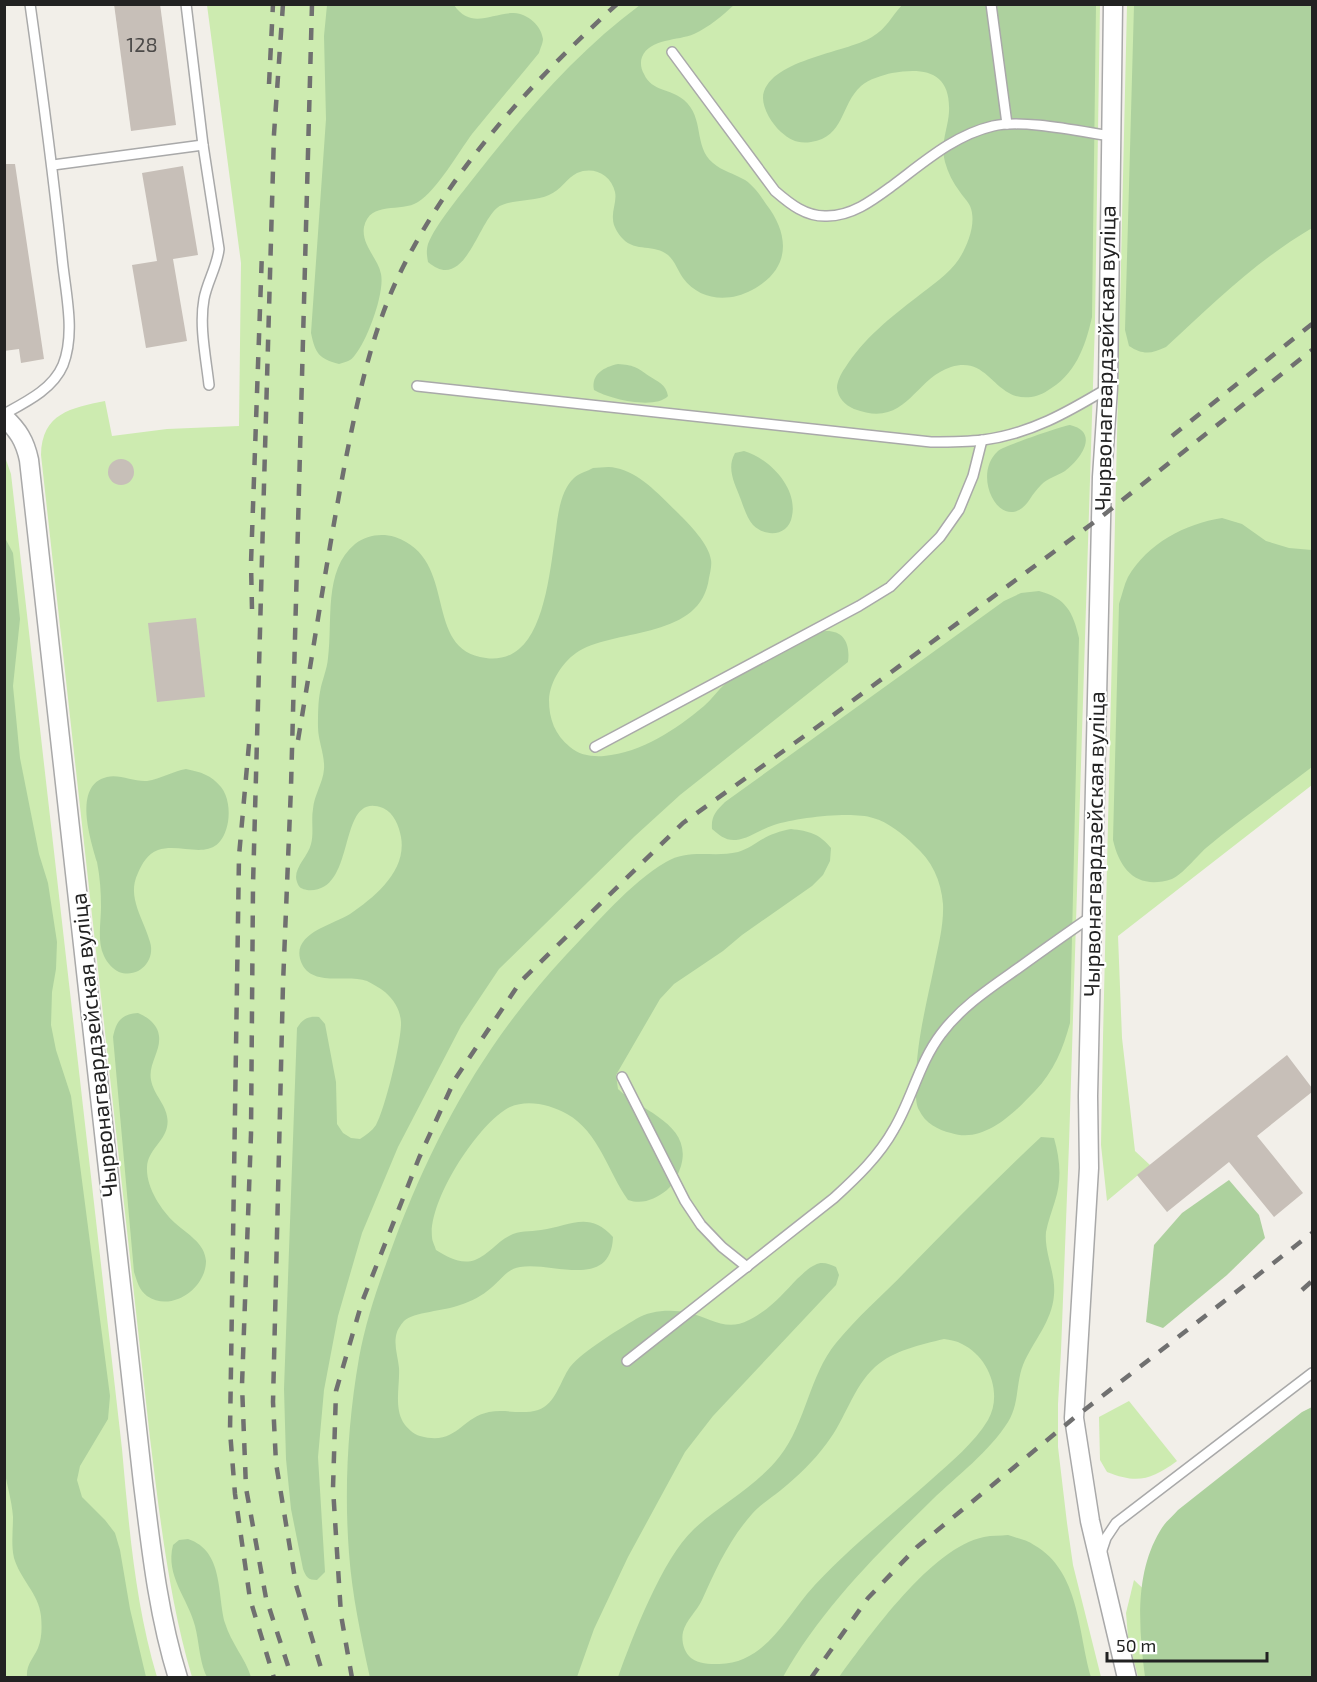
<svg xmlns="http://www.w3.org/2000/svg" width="1317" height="1682" font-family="'Exo 2',sans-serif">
<rect width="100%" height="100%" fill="#f2efe9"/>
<g fill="#cdebb0">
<path d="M207,5H1100L1095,322L1069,1144L1061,1351L1058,1404V1447L1067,1523L1073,1565L1101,1677H192C169,1599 160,1518 150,1438L41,455C42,413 71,408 105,401L112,436L167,429L239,426L241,263Z"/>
<path d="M1127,5H1312V785L1118,936L1122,1038L1135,1151L1150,1165L1107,1201L1101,1145L1103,1038Z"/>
<path d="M4,454L11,474L122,1449C129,1527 135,1603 157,1677H5Z"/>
<path d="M1129,1401L1177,1461C1151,1480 1137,1484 1107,1472L1100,1460L1099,1417Z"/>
<path d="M1134,1580L1236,1677H1138L1128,1637L1126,1613Z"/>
</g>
<g fill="#add19e" fill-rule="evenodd">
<path d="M327,5H454C471,30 491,13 514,13C528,14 541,25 543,39C543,43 540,49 539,53C517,80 494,107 472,134C458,153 437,190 418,202C401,213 370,200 364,227C361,245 378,258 381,274C385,293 367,341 355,355C351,361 346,362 339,364C319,359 315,353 311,333L326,119L324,36Z"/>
<path d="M640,5H734C722,16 709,27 694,34C678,41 650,38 642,57C640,62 641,69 644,74C652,92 670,88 684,100C705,118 693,146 713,163C722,171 735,174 745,180C754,186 760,195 766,204C791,236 790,270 752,290C728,303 699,300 683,278C678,271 675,261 668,255C655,244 635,252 623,239C618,234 613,226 613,219C612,210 617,201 615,192C611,174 593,166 577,173C567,178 561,190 549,195C534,202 508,199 497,208C477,225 464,293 428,262C427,256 426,251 428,244C436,224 459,197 472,180C522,116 575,53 640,5Z"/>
<path d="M902,5H1096L1092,317C1085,348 1075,375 1047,391C1036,398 1021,400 1009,393C989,382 981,358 951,367C913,379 907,429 854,409C845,405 838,398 837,388C837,382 841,373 845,368C863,339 891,317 917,297C931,286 949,274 959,259C968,245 977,222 970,206C968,201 963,197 960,192C953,183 948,173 945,162C940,143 948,129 949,112C951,72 925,67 892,73C883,75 869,79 861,86C840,105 845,137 811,142C798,144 790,140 781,132C772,124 763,109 763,98C765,60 846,53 872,37C887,28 891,17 902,5Z"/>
<path d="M1134,5H1312V228C1256,261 1214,303 1166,347C1151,354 1143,355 1129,346L1125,330Z"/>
<path d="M618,364C633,365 637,367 649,376C658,382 666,384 668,396C655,410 609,399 594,390C591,374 604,367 618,364Z"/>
<path d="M1070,425C1100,432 1081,459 1065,471C1057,476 1048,478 1041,485C1037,489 1033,494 1030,499C1004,539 969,477 998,451C1004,446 1059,427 1070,425Z"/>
<path d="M744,451C769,458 798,488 792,516C789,536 766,538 753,525C747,518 744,508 741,500C735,484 726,469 735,453Z"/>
<path d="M593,468C600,468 609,466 616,468C641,473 660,496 678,513C689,524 709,544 711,560C712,565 710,573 709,578C701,639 619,628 579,651C563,661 550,681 549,700C549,719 555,735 570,747C579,755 592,757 604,756C643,752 675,730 704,706C712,699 718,690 726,683C735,676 746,668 756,662C767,656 806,634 817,632C840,627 851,639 848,662L680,795L635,836L499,969L461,1026L398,1147L362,1233L338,1316L324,1390L318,1457L325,1572L317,1580C308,1580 306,1577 303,1569L291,1509L286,1459L284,1389L297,1028C303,1019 307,1016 319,1017L325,1024L336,1082L337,1124L343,1133L351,1138L360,1139C366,1135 372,1131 376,1125C385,1110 402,1039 401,1022C400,1010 395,1001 385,992C380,988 373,984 367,981C348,974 313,987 302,964C288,934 333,925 350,914C375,897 407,871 401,837C399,826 394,813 383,808C335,789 359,895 307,890C302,889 299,888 297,882C292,869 308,857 311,844C314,833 311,820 313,809C314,795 323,783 324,769C325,755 318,741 318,727C318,716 318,702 320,692C322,680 327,670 328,658C333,622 323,570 355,544C367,535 381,533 395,537C460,559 421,650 486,658C497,660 510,657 519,649C546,627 551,563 556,530C558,513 561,490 574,478C579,473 588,471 593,468Z"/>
<path d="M1222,518L1242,524L1266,541L1289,548L1312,550V767C1277,794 1240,819 1206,848C1197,856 1182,875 1172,879C1138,890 1120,871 1113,840L1119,604C1122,595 1124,585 1128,577C1148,543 1185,524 1222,518Z"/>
<path d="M4,536L13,553L20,619L13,686L20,758L39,854L48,883L57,942L56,969L52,992L51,1025L56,1050L71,1096L110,1396L108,1419L80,1466L77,1480L82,1497L105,1520L115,1533L120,1550L130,1609L146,1677H27C26,1665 33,1659 38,1648C42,1638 42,1627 41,1616C39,1594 20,1579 14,1558C11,1545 13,1530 13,1517C12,1500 6,1483 4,1466Z"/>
<path d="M1039,591C1066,598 1073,612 1079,638L1070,1023C1063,1049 1054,1071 1035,1091C1014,1113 984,1144 951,1133C938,1130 925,1123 919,1110C915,1103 916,1091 916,1083C916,1044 926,1006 934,967C938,947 944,925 943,904C941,880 932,861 914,845C903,834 888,822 873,818C851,811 796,818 774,825C761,829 748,839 736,840C726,841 719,835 712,829C711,816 716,811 725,802L1004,601L1021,593Z"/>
<path d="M186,769C201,772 211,775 221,787C228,796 230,810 228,822C219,868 184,841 158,850C147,854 142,864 138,873C126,897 144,919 150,942C156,961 138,979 119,972C113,969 107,963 104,956C97,942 101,922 101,907C101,892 100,877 97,862C91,841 72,785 107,777C120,774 134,782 147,781C161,779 173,771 186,769Z"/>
<path d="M791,829C809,831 820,834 831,848L830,861L823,875L812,886L742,935L723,951L674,984L660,999L616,1075L618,1089C641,1111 693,1124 681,1166C678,1175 674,1184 667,1190C655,1199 643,1205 628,1200C608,1172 599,1132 567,1114C551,1105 528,1099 510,1107C478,1123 428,1201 432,1237C432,1241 435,1246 436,1250C447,1257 461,1265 475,1260C488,1255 497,1242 509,1236C520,1230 529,1232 541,1230C570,1226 589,1210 613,1237C611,1291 551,1261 520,1267C507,1269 501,1280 491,1288C482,1296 472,1301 460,1305C445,1311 413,1312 404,1321C402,1323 398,1329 397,1332C393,1344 398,1356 399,1368C400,1385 394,1406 403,1422C406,1427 414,1435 420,1436C457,1446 460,1418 489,1412C506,1409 522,1415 538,1410C556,1404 560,1381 570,1367C583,1351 618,1330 636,1319C651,1310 672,1309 689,1313C711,1318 726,1332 749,1320C768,1311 783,1294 797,1279C802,1275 809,1267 815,1265C822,1261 829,1264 836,1267L839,1275L836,1285L713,1416L685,1452L628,1557L594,1629L577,1677L370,1678C361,1636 352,1595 349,1553C344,1489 348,1421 359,1358C366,1319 380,1280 394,1242C435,1133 486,1041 566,955C595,925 631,882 666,862C689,848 713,858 738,852C752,848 762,837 776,833C780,831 786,830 791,829Z"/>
<path d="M138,1013C148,1017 158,1025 159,1036C161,1051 148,1064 151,1080C154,1097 171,1108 167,1127C164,1142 148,1150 147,1167C146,1187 161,1210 175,1223C187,1234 205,1243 206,1261C206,1288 172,1313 147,1296C139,1290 137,1281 134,1272L113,1037C116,1021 122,1014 138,1013Z"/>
<path d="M1041,1137L1054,1138C1060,1159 1062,1180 1055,1201C1052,1211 1048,1221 1046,1232C1044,1253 1056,1273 1054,1295C1052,1322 1033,1341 1023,1365C1016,1383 1019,1405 1008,1422C989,1452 958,1475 932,1500C877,1554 821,1609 783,1677H618C633,1636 662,1559 694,1529C722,1503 756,1487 780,1456C806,1423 809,1376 836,1343C857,1317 883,1295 906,1271C950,1226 995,1180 1041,1137ZM944,1339C950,1340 957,1341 962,1344C989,1357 1003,1394 988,1420C974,1443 952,1461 932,1479C891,1516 844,1551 807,1594C784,1622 761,1665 718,1664C709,1664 699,1664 691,1658C684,1652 681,1641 683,1632C686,1620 697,1611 702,1600C716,1569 729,1540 752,1514C760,1505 771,1498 781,1490C798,1476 814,1461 827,1443C845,1420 853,1387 875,1367C894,1350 920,1345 944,1339Z"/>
<path d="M1229,1180L1259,1215L1265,1238L1227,1275L1163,1328L1146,1322L1154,1245L1182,1213Z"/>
<path d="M1312,1407V1677H1145C1139,1630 1134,1574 1160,1531C1164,1523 1172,1517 1178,1510L1302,1412Z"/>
<path d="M1008,1535C1016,1538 1027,1540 1034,1545C1080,1571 1078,1633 1091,1677H839C870,1635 932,1547 984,1537C992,1535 1000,1536 1008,1535Z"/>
<path d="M188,1539C224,1551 217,1594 225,1623C231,1643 245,1658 251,1677H207L205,1673C199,1657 199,1641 195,1626C188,1598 165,1576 173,1545L179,1540Z"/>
</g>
<g fill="#c7bfb8">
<path d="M114,4H160L176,125L131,131Z"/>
<path d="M4,164H15L44,359L21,363L19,349L4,351Z"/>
<path d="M183,166L198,255L173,259L187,341L146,348L132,265L157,261L142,173Z"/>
<circle cx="121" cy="472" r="13"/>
<path d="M196,618L205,697L157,702L148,623Z"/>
<path d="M1287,1055L1312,1088V1092L1257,1136L1303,1193L1274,1217L1229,1162L1167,1212L1137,1175Z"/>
</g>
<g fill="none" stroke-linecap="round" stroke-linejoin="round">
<g stroke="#a9a9a9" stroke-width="12">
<g id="service">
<path d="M186,4L203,145L219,249C217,267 207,282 204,299C199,326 206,358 209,385"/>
<path d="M991,4L1007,124"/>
<path d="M672,52L775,191C790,204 806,217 827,216C852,216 873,200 892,186C923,163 954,135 993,126C1022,119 1078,131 1110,136"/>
<path d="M53,165L203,145"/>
<path d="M417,386L931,442C948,442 966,442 983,440C1030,434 1068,412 1108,388"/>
<path d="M4,414C26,402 53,389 63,365C76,332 65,291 62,257C53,172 42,89 30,4"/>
<path d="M595,747L859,606L890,587L940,537L959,510L973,476L982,440"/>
<path d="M622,1077L685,1201L701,1225L722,1247L747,1267"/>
<path d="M627,1361L834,1198C857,1177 879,1156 894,1129C912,1099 919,1063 941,1034C961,1007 990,988 1017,969C1042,951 1067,933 1092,916"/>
<path d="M1101,1553L1106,1538L1116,1523L1312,1373"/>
</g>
</g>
<g stroke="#a9a9a9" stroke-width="21">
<g id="minor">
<path d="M1113,4L1108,388L1102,477L1088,1096L1089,1168L1074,1418L1090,1521L1127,1678"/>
<path d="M4,417C18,430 25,441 29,460L143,1483C151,1548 158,1614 178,1678"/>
</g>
</g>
<use href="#service" stroke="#fff" stroke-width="9"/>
<use href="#minor" stroke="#fff" stroke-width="18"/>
<g stroke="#707070" stroke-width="4.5" stroke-dasharray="12 12" stroke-linecap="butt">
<path d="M283,4L274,134L264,485L253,885L251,1134L242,1385L246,1488L266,1598L292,1678"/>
<path d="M312,4L291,787L283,984L273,1402L276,1463L296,1585L324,1678"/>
<path d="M269,84L273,4"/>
<path d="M1172,436L1312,324"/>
<path d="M252,609L251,563L262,252"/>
<path d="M298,740C314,646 328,551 346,458C359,393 373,326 403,267C455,164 533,81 617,4"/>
<path d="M249,744L239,856L230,1431L235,1494L250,1599L274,1678"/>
<path d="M1302,1290L1312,1281"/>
<path d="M352,1678L341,1615L333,1488L336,1391L362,1302L419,1158L455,1079L521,981L683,823L817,727L1101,517L1312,350"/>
<path d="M811,1678L868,1598L917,1547L1074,1418L1312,1233"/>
</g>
</g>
<g text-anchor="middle" stroke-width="4.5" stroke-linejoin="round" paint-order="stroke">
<g font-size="20" fill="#4b4948">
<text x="142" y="52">128</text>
</g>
<g font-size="22" fill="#222" stroke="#fff">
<text transform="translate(1105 358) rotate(-89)" y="8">Чырвонагвардзейская вуліца</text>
<text transform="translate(1094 844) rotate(-89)" y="8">Чырвонагвардзейская вуліца</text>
<text transform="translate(94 1045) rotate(-96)" y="8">Чырвонагвардзейская вуліца</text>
</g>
</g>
<rect width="1317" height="1682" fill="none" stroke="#222222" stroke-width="12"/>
<path d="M1107 1652v9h160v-9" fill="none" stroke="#222222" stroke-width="3"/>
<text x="1116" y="1652" font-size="18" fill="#222222" stroke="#ffffff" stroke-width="4.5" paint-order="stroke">50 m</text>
</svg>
